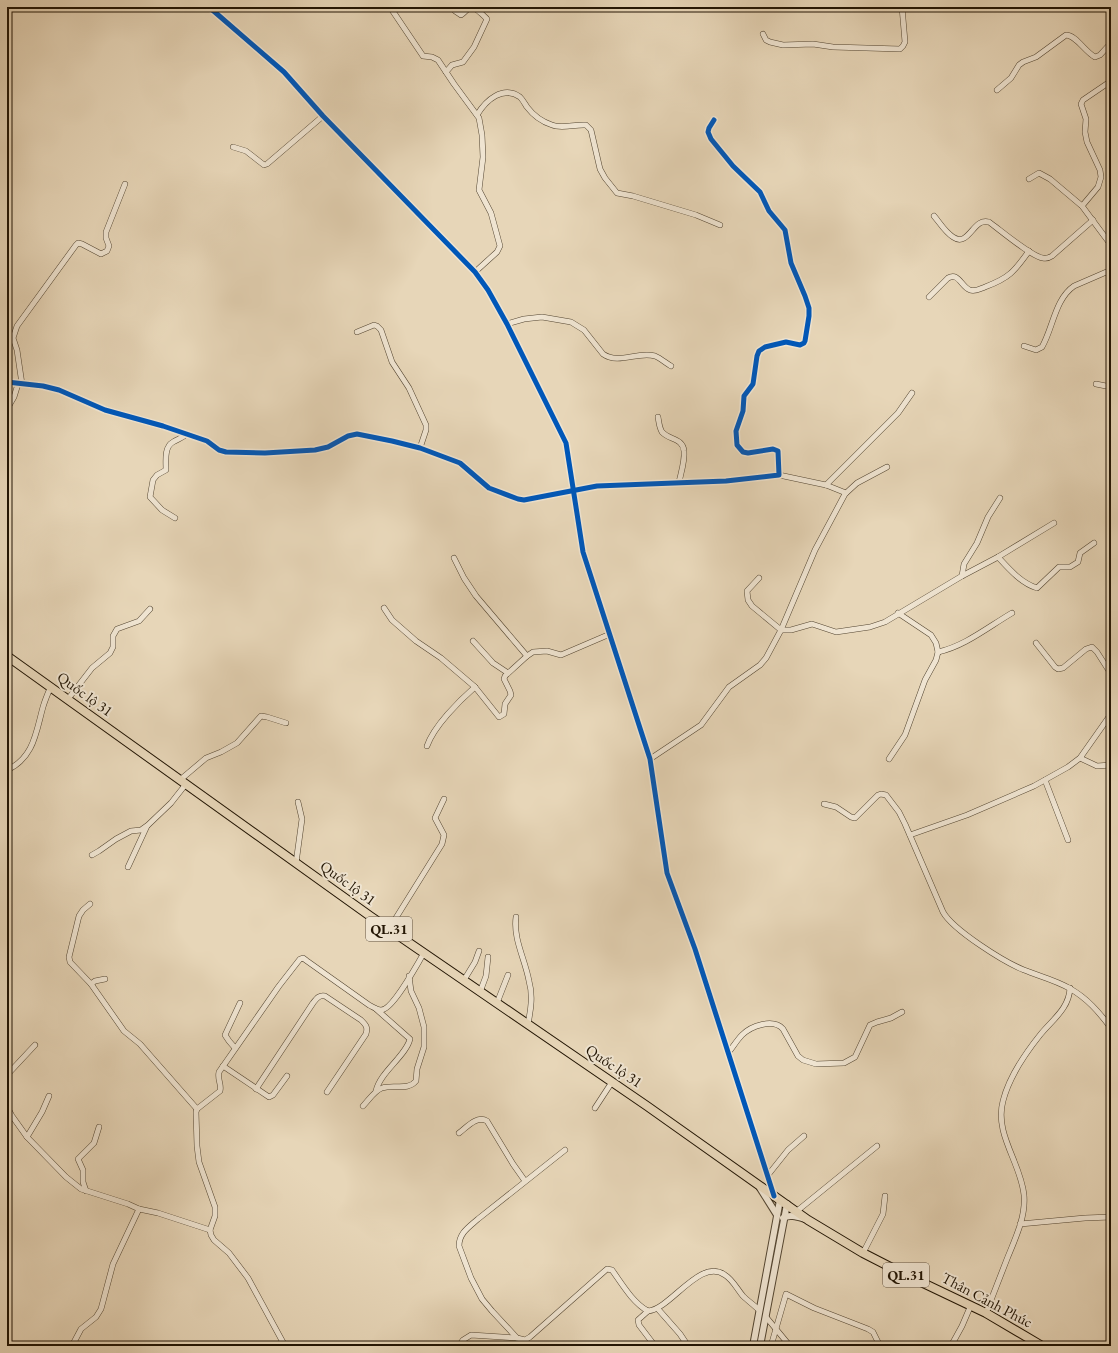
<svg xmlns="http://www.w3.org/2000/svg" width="1118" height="1353" font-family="'EB Garamond',serif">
<rect width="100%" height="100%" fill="#e7d6b8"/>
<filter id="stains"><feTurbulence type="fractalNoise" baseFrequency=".005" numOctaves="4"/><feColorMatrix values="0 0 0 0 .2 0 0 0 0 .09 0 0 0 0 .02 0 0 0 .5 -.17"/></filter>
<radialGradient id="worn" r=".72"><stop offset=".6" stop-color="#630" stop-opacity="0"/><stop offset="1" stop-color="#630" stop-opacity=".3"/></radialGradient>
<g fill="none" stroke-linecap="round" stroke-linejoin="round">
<g stroke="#534531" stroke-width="6">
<g id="minor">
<path d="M209,7L284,72L323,116L475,272L488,290L507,324L566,443L583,552L650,759L667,873L695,949L774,1196"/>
<path d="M390,7L423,56L432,57L438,60L454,84L479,118L482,135L483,157L479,190L491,213L500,246L497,252L475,272"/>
<path d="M763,34L766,40L770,42L783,45L813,44L833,47L900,49L903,46L905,42L902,7"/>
<path d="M7,54V60"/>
<path d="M446,72L452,65L463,62L474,47L487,19C484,16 475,6 470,8C467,9 464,13 461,15L455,11V7"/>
<path d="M997,90L1011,78L1019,65L1023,62L1036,57L1066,35C1076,35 1085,52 1095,57L1100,55L1111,43"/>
<path d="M477,115C486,100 503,85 520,97C523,100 525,104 527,107C533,115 543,122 552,125C562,129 575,124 586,125L591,130L600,169L605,178L617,193L633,196L696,215L720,225"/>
<path d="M233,147L246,151L264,165L267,164L323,116"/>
<path d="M1029,179L1039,173L1050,179L1082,206L1111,245"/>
<path d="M1082,206L1098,187L1101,177L1100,170L1087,142L1085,132L1086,119L1081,104L1083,100L1111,81"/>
<path d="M934,216C940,223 945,232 953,237C969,248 973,217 989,222C999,229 1032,257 1043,258C1047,259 1049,258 1052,256L1093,220"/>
<path d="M929,297L948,278C959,272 961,287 970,290C975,292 980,289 985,287C1009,278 1014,272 1029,251"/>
<path d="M507,324L524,319L542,317L571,322L584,330L603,354C619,365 637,351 655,356C660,358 666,363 671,366"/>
<path d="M357,332L374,325L377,326L381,330L392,362L409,388L426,425V430L420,448"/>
<path d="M1024,346L1036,350L1042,347C1053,328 1055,299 1074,286L1111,270"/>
<path d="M7,382L43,386L59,390L105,410L163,426L207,441L219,450L226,452L265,453L315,450L328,447L348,436L357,434L392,441L420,448L460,463L489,488L518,499L524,500L597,486L726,481L779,475L778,451L773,449L748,453L743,452L737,445L736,431L743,411L744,396L753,384L757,356L759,351L765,347L786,342L800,345L804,343L805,341L809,316V308L805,296L791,263L785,230L769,211L760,192L733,166L711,139L708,132L709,128L714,120"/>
<path d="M22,384L17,350L13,338L17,326L76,245L78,243L82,244L101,254L107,251L109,246L106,238V232L125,184"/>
<path d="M1096,384L1111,387"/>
<path d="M7,409L14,397L18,384"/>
<path d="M658,417C659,422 659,427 662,432C669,440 683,438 684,451C685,461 681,473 679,482"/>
<path d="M779,475L826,485L846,493"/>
<path d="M826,485L898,413L912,393"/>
<path d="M175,518L162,510L150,497L153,480L157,475L166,470C166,461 164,447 173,442C178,439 182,438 187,434"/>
<path d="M998,557C1009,569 1021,583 1037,588L1059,567H1070L1078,562L1080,553L1094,543"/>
<path d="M454,558L464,578L476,596L527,656"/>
<path d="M962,576L964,564L977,543L988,517L1000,498"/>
<path d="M759,578L747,591L748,600L752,606L781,630H791L812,624L836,632L870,627L885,622L962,576L998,557L1054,523"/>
<path d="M384,608L392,620L416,641L441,658L475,687L499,717L504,714L505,704L511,695L510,691L504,679L505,676L527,656L533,652L547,651L561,655L610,634"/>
<path d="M473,641L493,663L508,673"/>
<path d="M1036,643L1055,667L1058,669L1063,668L1086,649L1092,647L1097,652L1111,674"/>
<path d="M938,652C965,646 988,627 1012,613"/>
<path d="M68,699L92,668L110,653L113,647V636L117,629L139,621L150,609"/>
<path d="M427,746C434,726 459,701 475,687"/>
<path d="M1080,758L1097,766L1111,765"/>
<path d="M650,759L701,725L729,687L760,665L766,658L781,630L815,550L845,494L857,483L887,467"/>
<path d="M889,759L905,735L925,680L936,660L938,652L936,643L931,635L898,613"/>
<path d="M7,770C34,758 36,732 43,707C45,700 48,693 51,686"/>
<path d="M180,780L206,758L221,752L237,743L261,716L267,717L286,723"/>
<path d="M1045,780L1068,840"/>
<path d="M824,804L836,807L851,817L855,818L878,795L881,794L886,795L899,812L905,824L943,912C953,930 1004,962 1024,970C1039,976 1055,980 1069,988C1087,998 1099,1012 1111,1028"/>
<path d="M910,835L967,815L1034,786L1068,767L1080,758L1111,714"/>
<path d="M92,855L99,851L116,839L131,831L141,830L148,825L171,803L186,784"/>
<path d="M296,863L302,819L298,802"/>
<path d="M128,867L147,826"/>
<path d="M90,904L83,910L79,916L69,957L70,962L91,984L124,1031L140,1044L197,1109"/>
<path d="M516,917C513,939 525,959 529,981C533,995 531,1009 528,1024"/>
<path d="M389,929L442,844L444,835L435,818L444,799"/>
<path d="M464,980L475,962L479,951"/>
<path d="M91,984L95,981L105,979"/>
<path d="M480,992L486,976L488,957"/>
<path d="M497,1003L508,975"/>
<path d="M376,1009L410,1039C406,1056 380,1072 376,1091"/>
<path d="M235,1048L229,1041L225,1035L240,1003"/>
<path d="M728,1053C733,1047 737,1040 742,1035C751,1026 773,1018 783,1029L798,1056L803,1060L816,1064L844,1063L855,1057L870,1025L877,1022L891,1018L902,1012"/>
<path d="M223,1066L269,1097L273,1095L287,1076"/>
<path d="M7,1075L35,1045"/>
<path d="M256,1089L313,1003C317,998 319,995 325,996L361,1020C366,1025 368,1027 366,1034L327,1092"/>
<path d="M363,1106C369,1100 374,1091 382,1088C393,1084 408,1091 416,1081L417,1069L424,1047V1027L419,1008L411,991L409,976"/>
<path d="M7,1107L12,1116L27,1137L66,1177L81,1189L128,1204L139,1209L158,1213L210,1230"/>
<path d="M595,1108L612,1082"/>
<path d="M459,1133C467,1127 477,1115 487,1121L513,1164L525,1181"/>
<path d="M27,1137L42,1112L49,1096"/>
<path d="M565,1150L478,1219C469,1227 459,1233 459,1246L471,1278L482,1299L492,1311L517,1338L525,1340L530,1337L607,1269L612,1270C622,1284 633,1303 648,1311C671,1309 700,1257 725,1275C733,1280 737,1289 743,1296C748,1301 754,1305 759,1310"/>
<path d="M768,1175L788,1150L804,1136"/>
<path d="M86,1191L83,1182V1170L78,1159L94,1143L99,1127"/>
<path d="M797,1211L877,1146"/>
<path d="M1020,1224L1085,1218L1111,1217"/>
<path d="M863,1253L883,1214L885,1196"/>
<path d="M658,1309L680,1334L688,1346"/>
<path d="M648,1311L638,1320L639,1325L655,1346"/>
<path d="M986,1313C993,1295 1000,1277 1007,1259C1015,1239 1026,1217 1024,1195C1021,1163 994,1134 1003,1101C1009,1077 1024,1055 1040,1035C1052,1020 1069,1009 1070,988"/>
<path d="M766,1317L790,1346"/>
<path d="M72,1346L81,1329L96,1317L101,1309L113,1264L139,1209"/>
<path d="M285,1346L248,1278L229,1253L214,1240L211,1235L210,1230L215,1216V1207L199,1162L197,1146L196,1112L197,1109L220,1091C222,1085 217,1079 219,1072L279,986L300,959L303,958L307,961L369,1005C373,1007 377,1010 381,1010C393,1010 417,964 424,953"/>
<path d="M459,1346L463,1340L471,1335L517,1338"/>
<path d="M771,1346L786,1294L814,1308L868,1329L873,1332L880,1346"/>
<path d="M951,1346L962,1326L971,1305"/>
</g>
</g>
<g stroke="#534531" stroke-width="8">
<g id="tertiary">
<path d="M760,1188L777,1215"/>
<path d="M783,1218C790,1214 798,1217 805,1219"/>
<path d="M753,1346L780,1200"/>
<path d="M760,1346L787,1204"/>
</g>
</g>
<g stroke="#221504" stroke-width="10">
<path id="trunk" d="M7,656L370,916L647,1106L808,1220L863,1253L902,1273L986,1313L1042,1346"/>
</g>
<use href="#minor" stroke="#efe4d1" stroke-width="5"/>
<use href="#tertiary" stroke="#efe4d1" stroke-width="6"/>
<use href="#trunk" stroke="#e7d6b8" stroke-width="8"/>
<g stroke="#efe4d1" stroke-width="8">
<g id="cycleway">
<path d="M209,7L284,72L323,116L475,272L488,290L507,324L566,443L583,552L650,759L667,873L695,949L774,1196"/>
<path d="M7,382L43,386L59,390L105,410L163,426L207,441L219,450L226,452L265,453L315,450L328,447L348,436L357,434L392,441L420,448L460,463L489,488L518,499L524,500L597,486L726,481L779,475L778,451L773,449L748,453L743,452L737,445L736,431L743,411L744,396L753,384L757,356L759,351L765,347L786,342L800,345L804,343L805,341L809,316V308L805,296L791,263L785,230L769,211L760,192L733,166L711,139L708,132L709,128L714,120"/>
</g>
</g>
<use href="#cycleway" stroke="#0057b8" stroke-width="5"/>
</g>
<g text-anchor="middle" stroke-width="4" stroke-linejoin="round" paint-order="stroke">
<g fill="#efe4d1" stroke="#605342" stroke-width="1">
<rect x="366" y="917" width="46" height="24" rx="3"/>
<rect x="883" y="1263" width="46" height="24" rx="3"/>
</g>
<g font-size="14" font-weight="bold" fill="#221504">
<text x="389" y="934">QL.31</text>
<text x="906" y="1280">QL.31</text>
</g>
<g font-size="15" fill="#221504" stroke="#efe4d1">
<text transform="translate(85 694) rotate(36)" y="5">Quốc lộ 31</text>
<text transform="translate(348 883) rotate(36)" y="5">Quốc lộ 31</text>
<text transform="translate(614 1066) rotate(34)" y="5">Quốc lộ 31</text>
<text transform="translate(987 1300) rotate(28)" y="5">Thân Cảnh Phúc</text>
</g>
</g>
<rect width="1118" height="1353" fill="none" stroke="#e7d6b8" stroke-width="24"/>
<rect x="8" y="8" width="1102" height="1337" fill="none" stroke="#221504" stroke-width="2"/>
<rect x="12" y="12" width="1094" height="1329" fill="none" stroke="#221504"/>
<rect width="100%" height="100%" filter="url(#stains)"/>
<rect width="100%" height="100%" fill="url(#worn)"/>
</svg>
